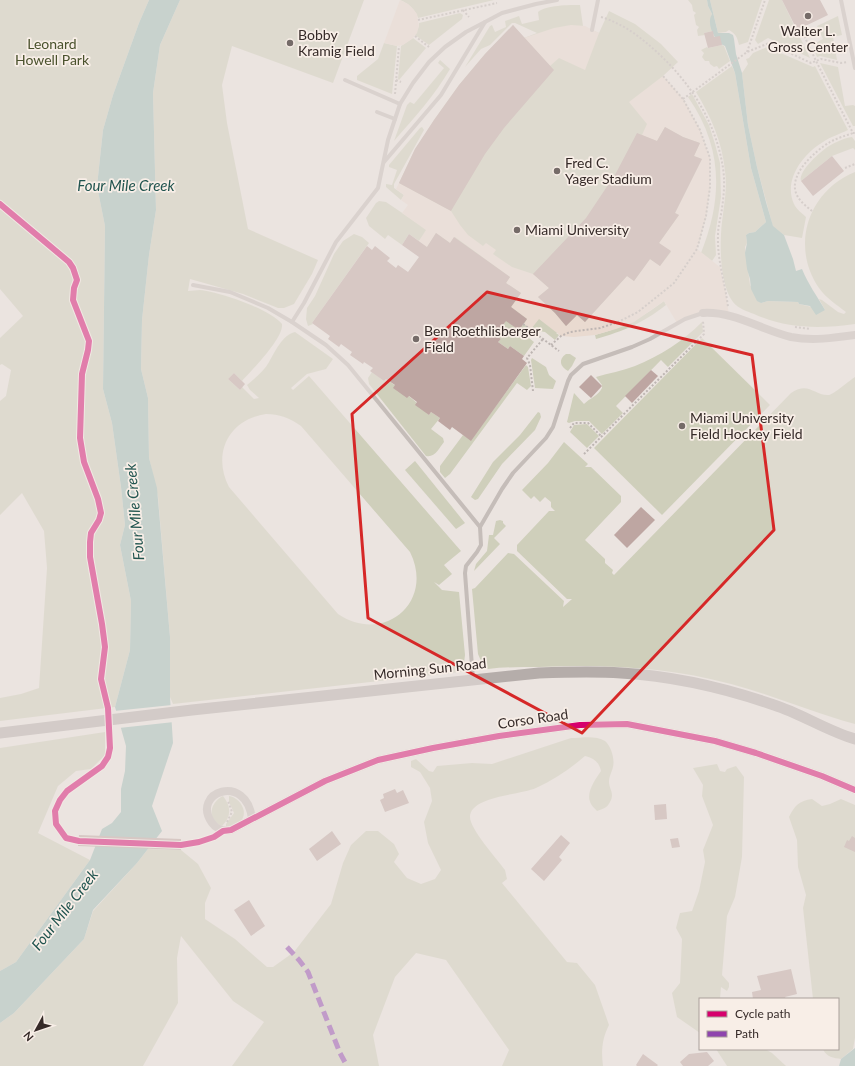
<svg xmlns="http://www.w3.org/2000/svg" width="855" height="1066" font-family="Lato,sans-serif">
<rect width="100%" height="100%" fill="#ebe4e0"/>
<g fill="#cfcfbb" fill-rule="evenodd">
<path d="M0,0H149L139,23L113,95L103,130L97,186L105,226L103,389L112,423L121,487L125,525L120,545L131,601L130,650L115,707L0,721V698L21,694L39,688L47,568L44,531L22,493L0,515V401L6,396L11,370L2,364L0,365V338L23,316L0,289Z"/>
<path d="M180,0H364L333,83L232,46L222,85L227,123L248,229L318,260L312,274L294,304L284,308H278L243,294L190,279L188,291C192,291 196,290 200,290C220,292 270,309 282,324C284,338 252,370 242,381L234,373L228,379L240,390L242,387L254,399L259,398L250,390L247,385C255,378 264,371 269,362C275,352 282,335 295,332L333,359L326,369L307,374L291,388L293,390L309,376L461,551L444,565L452,574L439,585L434,582L442,590L459,592L465,655L463,671L460,672L173,704L170,697V637L158,497L149,458L148,398L141,369L142,320L149,255L156,210L153,93L160,45ZM266,414C279,414 290,418 301,426L410,552C435,602 384,645 338,614L229,487C212,454 228,420 266,414Z"/>
<path d="M400,0H494L418,18C415,9 409,4 400,0Z"/>
<path d="M688,0H707L708,6L712,14L710,22L713,31L704,33L705,35L698,36L697,30L699,27L696,25L694,15L696,13L693,11L692,5Z"/>
<path d="M710,0H762L748,42L739,45C737,37 736,34 729,30L726,32L718,33Z"/>
<path d="M769,0H782L810,58L768,38L758,44L755,40Z"/>
<path d="M580,5L583,26L599,33L609,11L635,24L661,44L678,62L663,76L683,99L700,130L710,158V187L706,216L699,243L660,295L556,333L559,335L555,340L545,332L522,328L510,323L534,342L524,356L510,346L508,349L498,342L501,339L495,335L505,322L430,255L423,236L419,241L409,234L402,245L388,235L385,239L369,226L366,218L376,203L379,201L386,202L420,225L399,183L415,149L434,120L459,85L485,54L513,25L524,38L537,33L515,23H512L490,45L481,49L465,67L490,26L492,25L495,32L506,27L505,21L519,16L522,24L539,20L538,12C546,5 569,5 580,5Z"/>
<path d="M460,13L463,15L462,19L429,45L415,35L419,26V23Z"/>
<path d="M838,16L842,35L833,37L837,60L820,56L817,57C813,47 814,43 823,39L817,26Z"/>
<path d="M413,38L426,48L399,80L398,79L401,46Z"/>
<path d="M384,43L397,46L392,94L357,80V76L378,59Z"/>
<path d="M722,45L724,46L730,61L719,69L717,66L714,67L710,64L709,61H705L702,57L704,53L701,50L707,47L708,48Z"/>
<path d="M767,47L813,67L815,66L848,130C840,134 830,137 823,142C803,154 783,180 794,204C796,209 802,213 806,217L802,238L784,235L773,227L757,167L748,125L742,73L748,64L746,59L749,58L753,53Z"/>
<path d="M440,60L450,69C435,95 414,118 394,141L407,105L410,102L414,104L444,68L438,63Z"/>
<path d="M820,63L838,67L845,106L853,105L855,106V126H853Z"/>
<path d="M732,66L735,73L751,168L766,222L755,232L749,233L746,235L747,243L745,247L750,285L761,303L768,301L798,302L799,304L825,310L819,299L822,300L838,312L844,314L846,312C837,305 827,299 819,288C790,246 808,191 855,172V324C820,329 787,329 754,314C746,311 739,309 733,302C721,286 720,254 721,234C722,213 728,192 725,171C722,141 711,117 696,92Z"/>
<path d="M692,94L709,125L715,144L720,163L721,197L715,236L716,255L712,261L701,253C723,198 723,147 688,97Z"/>
<path d="M422,127L424,130L394,184V188L404,195L401,200L386,187V184L392,185L397,170L389,167V165L420,128Z"/>
<path d="M852,137L855,141V150L853,148L832,156L801,181C798,171 821,151 829,146C836,142 844,138 852,137Z"/>
<path d="M354,234L362,237L369,243L312,323L313,324L308,326L306,319L307,308L315,296L334,254L343,241Z"/>
<path d="M664,301L666,305C643,323 624,331 596,339L595,335C624,327 640,319 664,301Z"/>
<path d="M702,322L703,332L668,367L661,360L616,406L623,413L602,434L589,421H575L569,423L567,422L574,393L584,404C590,398 598,396 602,388V385L596,377C609,373 622,371 635,366C660,356 683,341 702,322Z"/>
<path d="M702,338L770,405L662,515L594,448Z"/>
<path d="M566,354H570L576,358L572,366L568,371C560,367 558,359 566,354Z"/>
<path d="M532,358L546,367L549,375L556,381L553,389L535,388L531,360Z"/>
<path d="M526,365L528,367L531,386L527,390L517,383L450,474L445,478L440,472V466L463,435L471,440Z"/>
<path d="M372,372L384,381L386,379C402,390 416,401 429,415L431,412L440,418L431,429L443,438L444,442C439,448 435,458 426,456L369,384L368,378Z"/>
<path d="M855,377V724C813,713 773,695 731,684C668,667 604,664 539,667C522,667 504,667 488,669L484,668L478,654L472,589L475,588L508,553L514,554L564,601L563,607L572,599H567L517,551V545L549,511H555L551,507V502L545,497L540,502L534,496L531,499L522,490L548,463L564,442L588,464L585,467H591L621,496V502L585,540L605,559V563L613,570L612,573L614,575L791,393C809,381 814,396 829,395C834,394 850,380 855,377Z"/>
<path d="M538,412L540,413L541,417L535,430L502,464L478,499L475,500L471,497L493,462L520,435Z"/>
<path d="M587,424L599,436L587,448L570,432L574,425Z"/>
<path d="M415,461L465,523L456,529L405,470Z"/>
<path d="M500,520L503,521V523L506,526L494,538L500,544L474,571L476,564L487,551L489,535H493L496,521Z"/>
<path d="M105,732V755L91,769L76,771L58,786L38,833L90,860L16,962L0,971V748Z"/>
<path d="M571,738C581,738 596,735 605,741C611,746 615,759 613,767C612,772 609,776 609,782C609,789 615,793 610,802C607,808 603,809 597,811C595,809 592,806 591,804C585,793 595,780 601,771C599,762 594,758 585,756C570,769 554,780 536,788C521,795 470,796 470,817C470,829 497,859 505,870L507,879L502,883L567,962L577,963L595,985L609,1025C602,1039 601,1051 603,1066H502L509,1050L446,960L416,953L395,977L373,1035L379,1066H232L264,1022L233,1001L181,936L177,958L178,1003L143,1066H0V1023L14,1013L84,939L93,911L137,863L148,849L181,850L198,864L211,888L205,903V919L235,939L267,967H273L294,952L331,904L343,863L351,845L366,831H378L394,844L399,854L394,862L407,878L421,884L435,879L441,870L428,843L424,822L432,801L430,788L420,772L411,767V761L416,759L429,771L433,772L437,766L472,763L492,764Z"/>
<path d="M717,764L720,771L725,772L727,769L736,766L744,777L742,857L735,897L727,916L722,975L729,983V987L727,991L721,987L720,999H700V1033L677,1017L672,993L680,983L682,939L676,928L680,913L692,911L699,891L705,862L703,850L713,825L702,796L703,785L693,768Z"/>
<path d="M223,796C231,806 232,816 222,826C206,820 210,802 223,796Z"/>
<path d="M229,796C241,798 250,814 239,823C235,826 230,826 226,827V824L234,813L229,802Z"/>
<path d="M812,799L822,806L830,804L841,799L855,805V1038L853,1049L841,1059C834,1058 826,1057 823,1049H838V999H813L803,908L806,895L798,867L797,840L789,817C795,805 799,801 812,799Z"/>
<path d="M716,1049H765L772,1053L786,1066H727Z"/>
</g>
<g fill="#e9dad0">
<path d="M400,0L408,4L413,9L417,14L419,26L417,33L412,39L403,45L397,46L384,43Z"/>
<path d="M571,25L585,26L599,33L585,70L559,58L550,66L524,38L554,28Z"/>
<path d="M663,76L683,99L700,130L710,158V187L706,216L697,249L720,267L726,293L729,316L703,313L677,323L664,301L634,322L616,329L595,335L574,337L561,336L539,319L531,329L524,324L527,319L511,307L521,293L506,283L510,277L455,237L450,243L436,233L427,247L419,241L426,230L402,213L408,205L401,200L404,195L396,189L399,183L451,211L460,225L468,235L483,246L486,243L496,250L493,254L512,267L533,274L549,288L538,297L555,313L566,326L577,315L585,322L627,276L634,281L650,259L660,266L671,252L659,243L679,215L675,213L702,159L694,156L700,143L683,137L665,127L657,141L642,135L647,124L629,102Z"/>
</g>
<g fill="#9dbdb7">
<path d="M149,0H180L160,45L153,93L156,210L149,255L142,320L141,369L148,398L149,458L157,488L170,637V697L173,743L152,806L162,831L137,863L93,910L84,939L14,1013L0,1023V971L16,962L90,860L102,829L112,823L121,812V789L125,771L126,746L115,707L130,650L131,601L120,545L125,525L121,487L112,423L103,389L105,226L97,186L103,130L113,95L139,23Z"/>
<path d="M707,0H710L718,33H729L733,35L734,39L736,54L742,73L748,125L757,167L766,202L773,226L784,235L793,259L796,271L802,269C808,284 817,296 825,310L816,315L810,306L799,304L798,302L768,301L761,303L757,301L751,289L750,279L747,269L745,253L747,243L746,235L749,233L755,232L766,222L751,168L735,73L725,46C716,43 709,29 710,20C710,18 711,16 712,14L708,6Z"/>
<path d="M855,1048V1066H839L841,1059Z"/>
</g>
<path fill="#ebe4e0" d="M172,705L174,722L119,728L114,711Z"/>
<g fill="#bea6a2">
<path d="M782,0H820L828,15L797,30Z"/>
<path d="M513,25L554,70L504,128L485,154L451,211L399,183L415,149L434,120L459,85L485,54Z"/>
<path d="M713,31L714,37L720,36L722,45L708,48L704,33Z"/>
<path d="M665,127L683,137L700,143L694,156L702,159L675,213L679,215L659,243L671,251L660,266L650,259L634,281L627,276L585,322L577,315L566,326L555,313L538,297L549,288L533,274L586,218L616,173L637,133L657,141Z"/>
<path d="M832,156L844,171L813,196L801,181Z"/>
<path d="M436,233L450,243L454,237L510,277L506,283L521,293L511,307L527,319L519,330L506,321L495,335L501,339L498,342L508,349L510,346L524,356L522,359L527,363L471,441L452,427L450,430L438,421L440,418L431,412L429,415L415,405L417,402L409,396L407,398L393,388L395,385L386,379L384,381L370,371L373,368L364,362L363,364L350,355L352,352L341,344L339,347L328,339L330,336L312,323L367,246L372,250L375,246L390,258L387,261L396,268L398,265L408,272L419,257L402,245L409,234L427,247Z"/>
<path d="M651,370L658,376L632,403L625,396Z"/>
<path d="M234,373L245,384L240,390L228,379Z"/>
<path d="M591,375L602,386L591,398L579,387Z"/>
<path d="M641,507L655,520L627,548L614,535Z"/>
<path d="M395,789L397,793L403,790L409,803L385,812L380,800L384,798L383,794Z"/>
<path d="M666,804L667,819L655,820L654,805Z"/>
<path d="M332,831L341,844L317,861L309,849Z"/>
<path d="M79,835L181,839V850L78,846Z"/>
<path d="M561,835L570,843L559,857L562,860L544,881L531,869Z"/>
<path d="M852,836L855,838V852L844,847L847,840L849,841Z"/>
<path d="M678,838L680,847L672,848L670,839Z"/>
<path d="M249,900L265,926L251,936L234,910Z"/>
<path d="M791,969L797,994L785,997L786,999H753L752,992L761,990L757,976Z"/>
<path d="M707,1052L714,1061L708,1066H683L680,1062L689,1054Z"/>
<path d="M643,1054L658,1065L657,1066H637L636,1065Z"/>
</g>
<g fill="none" stroke-linecap="round" stroke-linejoin="round">
<g stroke="#bdb5b2" stroke-width="2" stroke-dasharray="2 2" stroke-linecap="butt">
<path d="M463,10L469,17"/>
<path d="M601,17C624,24 642,38 659,54C692,85 716,123 723,168C725,181 724,195 722,208C721,217 718,225 718,235C717,260 725,282 728,307"/>
<path d="M418,20L497,3"/>
<path d="M801,29L816,61L853,133H855"/>
<path d="M415,36L429,47"/>
<path d="M747,52L765,0"/>
<path d="M396,80L401,82"/>
<path d="M395,94L399,46"/>
<path d="M683,99L747,52L769,43L811,63L821,59L841,63L848,62"/>
<path d="M845,168L855,164"/>
<path d="M812,211C806,206 799,201 796,193C789,174 815,151 830,142C837,138 845,136 853,133"/>
<path d="M523,324L559,351"/>
<path d="M795,327L810,329"/>
<path d="M551,345L561,336L570,332L600,328L618,322L638,312L674,283L697,249L706,216L710,187V158L700,130L683,99L663,76"/>
<path d="M533,391L530,365L527,358L543,339"/>
<path d="M570,428L574,423H588L602,437"/>
<path d="M584,454L704,334L703,321"/>
<path d="M227,822L232,812L228,801"/>
</g>
<g stroke="#c5bdb9" stroke-width="4">
<path d="M841,0L855,68"/>
<path d="M592,30L598,0"/>
<path d="M345,80L400,104"/>
<path d="M377,112L395,119"/>
<path d="M384,162L441,95L485,22"/>
<path d="M193,285L230,292L268,308L292,322L326,345L348,365L480,527"/>
<path d="M292,322L304,303L336,242L378,188L388,140L400,104L413,83L429,62L445,47L466,32L485,22L502,13L536,4L557,0"/>
<path d="M473,680L465,573L466,566L477,552L481,545L480,527L502,489L513,473L546,438L553,427L568,381L571,375L583,364L632,347L650,339L685,319L703,313"/>
</g>
<g stroke="#c5bdb9" stroke-width="8">
<path d="M703,313C733,311 762,330 791,337C812,341 834,338 855,335"/>
<path d="M252,819C247,772 190,792 212,823C217,830 223,831 231,830L325,781L378,760L433,748L499,736L580,725L627,724L715,741L756,753L822,776L855,790"/>
</g>
<path stroke="#b5adaa" stroke-width="11" d="M0,733L192,710L539,673C566,672 593,671 621,673C673,676 725,688 774,705C802,714 827,731 855,739"/>
<path stroke="#8e44ad" stroke-width="5" stroke-dasharray="10 5" stroke-linecap="butt" d="M287,947L299,960L308,972L340,1053L347,1066"/>
<g stroke="#f8eee7" stroke-width="8">
<path id="cycleway" d="M0,204L69,262L73,268L77,280L74,288L73,300L89,341L88,350L82,374L80,438L84,462L98,499L101,513L99,520L91,533L90,542V557L102,624L105,647L101,679L108,708L110,748L108,757L102,766L67,791L60,800L55,811L56,824L66,838L79,841L181,845L199,842L214,837L223,831L231,830L325,781L378,760L433,748L499,736L580,725L627,724L715,741L756,753L822,776L855,790"/>
</g>
<use href="#cycleway" stroke="#d6006c" stroke-width="6"/>
</g>
<path d="M0 0H855V1066H0ZM487,292L752,355L774,530L582,733L368,618L352,414Z" fill="#ebe4e0" fill-opacity=".55" fill-rule="evenodd"/>
<path fill="none" stroke="#d62828" stroke-width="3" stroke-linejoin="round" d="M487,292L752,355L774,530L582,733L368,618L352,414Z"/>
<g fill="#756b68" stroke="#f8eee7" stroke-width="1.5">
<circle cx="808" cy="16" r="4"/>
<circle cx="290" cy="43" r="4"/>
<circle cx="557" cy="171" r="4"/>
<circle cx="517" cy="230" r="4"/>
<circle cx="416" cy="339" r="4"/>
<circle cx="682" cy="426" r="4"/>
</g>
<g text-anchor="middle" stroke-width="3.5" stroke-linejoin="round" paint-order="stroke">
<g font-size="14" fill="#352a28" stroke="#f8eee7" text-anchor="start">
<text x="808" y="36" text-anchor="middle">Walter L.<tspan x="808" dy="16">Gross Center</tspan></text>
<text x="298" y="40">Bobby<tspan x="298" dy="16">Kramig Field</tspan></text>
<text x="565" y="168">Fred C.<tspan x="565" dy="16">Yager Stadium</tspan></text>
<text x="525" y="235">Miami University</text>
<text x="424" y="336">Ben Roethlisberger<tspan x="424" dy="16">Field</tspan></text>
<text x="690" y="423">Miami University<tspan x="690" dy="16">Field Hockey Field</tspan></text>
</g>
<g font-size="14" fill="#4a522d" stroke="#f8eee7">
<text x="52" y="49">Leonard<tspan x="52" dy="16">Howell Park</tspan></text>
</g>
<g font-size="14" fill="#352a28" stroke="#f8eee7">
<text transform="translate(430 669) rotate(-6)" y="5">Morning Sun Road</text>
<text transform="translate(533 719) rotate(-8)" y="5">Corso Road</text>
</g>
<g font-size="15" font-style="italic" fill="#20544f" stroke="#f8eee7">
<text x="126" y="191">Four Mile Creek</text>
<text transform="translate(135 512) rotate(-95)" y="5">Four Mile Creek</text>
<text transform="translate(65 910) rotate(-52)" y="5">Four Mile Creek</text>
</g>
</g>
<rect x="699" y="998" width="140" height="52" fill="#f8eee7" stroke="#aaa09b"/>
<rect x="707" y="1011" width="20" height="6" fill="#d6006c" stroke="#aaa09b"/>
<text x="735" y="1018" font-size="12" fill="#352a28">Cycle path</text>
<rect x="707" y="1031" width="20" height="6" fill="#8e44ad" stroke="#aaa09b"/>
<text x="735" y="1038" font-size="12" fill="#352a28">Path</text>
<g transform="translate(36 1030) rotate(230)" stroke="#f8eee7" stroke-width="3" paint-order="stroke">
<path d="M0-3L7 15L0 10L-7 15Z" fill="#352a28"/>
<text y="-6" font-size="11" font-weight="bold" text-anchor="middle" fill="#352a28">N</text>
</g>
</svg>
